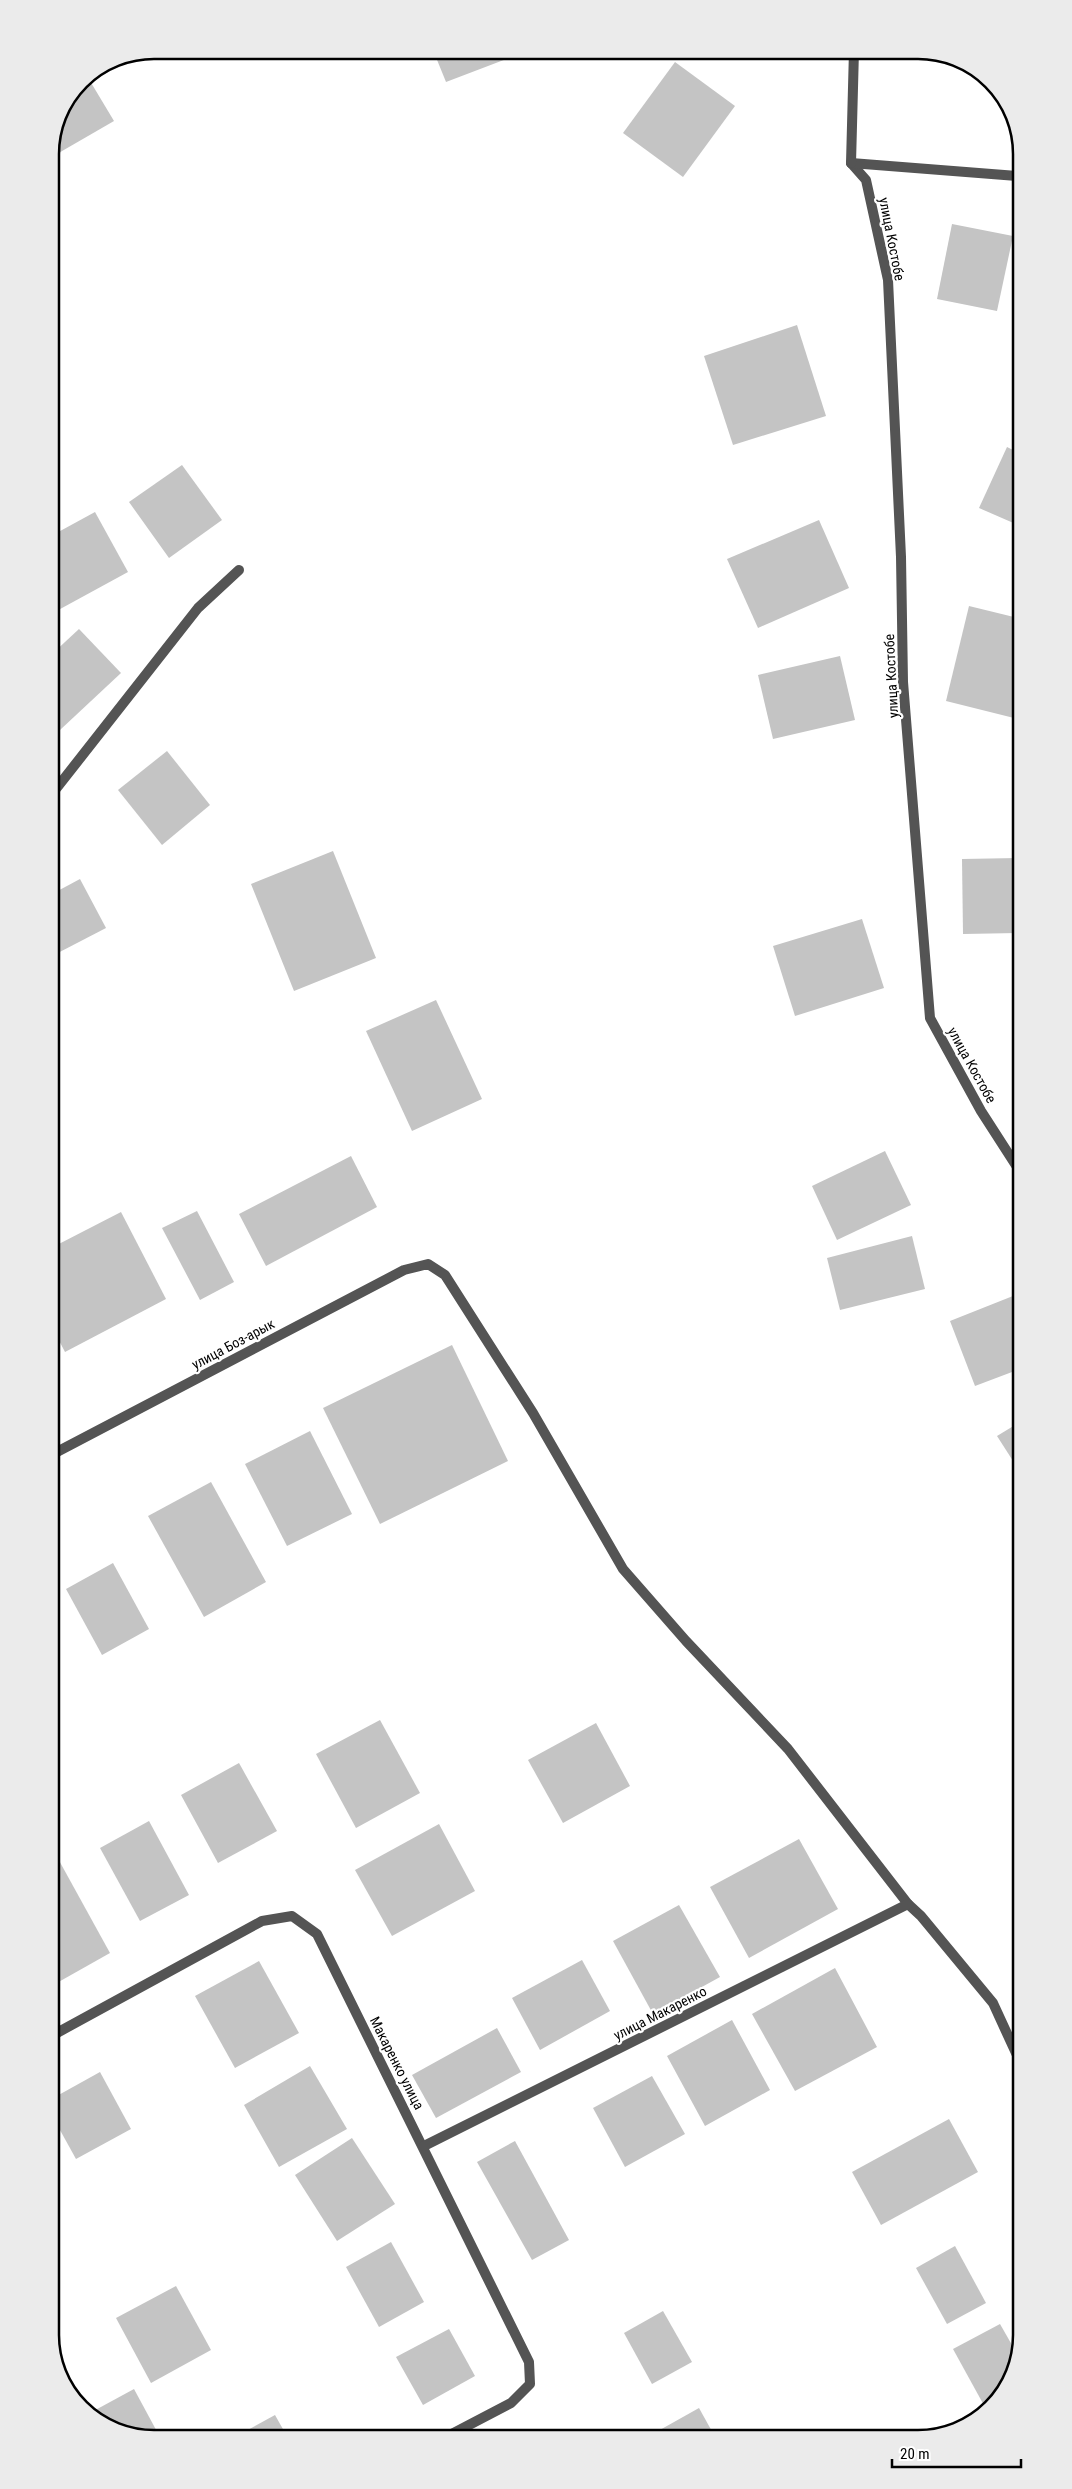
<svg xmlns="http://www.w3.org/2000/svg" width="1072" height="2489" font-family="'Roboto Condensed',sans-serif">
<rect width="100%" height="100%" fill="#fff"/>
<g fill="#c4c4c4">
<path d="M433,50H505L509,58L446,82Z"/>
<path d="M675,62L735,106L683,177L623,133Z"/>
<path d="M87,76L114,121L50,158V148L61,108L81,80Z"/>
<path d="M952,224L1013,236L997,311L937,299Z"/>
<path d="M797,325L826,416L733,445L704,356Z"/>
<path d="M1007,447L1017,452L1018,525L979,508Z"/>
<path d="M182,465L222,520L169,558L129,502Z"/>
<path d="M95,512L128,572L51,614V536Z"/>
<path d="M819,520L849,588L758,628L727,559Z"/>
<path d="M969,606L1018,618V719L946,701Z"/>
<path d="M79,629L121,673L60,730L52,722L51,655Z"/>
<path d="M840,656L855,720L773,739L758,675Z"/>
<path d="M167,751L210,805L162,845L118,790Z"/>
<path d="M333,851L376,958L294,991L251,884Z"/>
<path d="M1018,858L1019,933L963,934L962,859Z"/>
<path d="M80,879L106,928L52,956V894Z"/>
<path d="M862,919L884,988L795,1016L773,946Z"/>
<path d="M436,1000L482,1099L412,1131L366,1031Z"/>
<path d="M885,1151L911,1205L837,1240L812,1186Z"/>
<path d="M351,1156L377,1207L266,1266L239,1214Z"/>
<path d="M197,1211L234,1282L200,1300L162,1228Z"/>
<path d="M121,1212L166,1299L65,1352L53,1329V1247Z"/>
<path d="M912,1236L925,1289L840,1310L827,1258Z"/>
<path d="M1018,1294L1020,1369L975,1386L950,1321Z"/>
<path d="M452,1345L508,1461L380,1524L323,1408Z"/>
<path d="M1020,1422V1472L997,1436Z"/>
<path d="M310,1431L352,1514L287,1546L245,1464Z"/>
<path d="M211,1482L266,1582L204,1617L148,1516Z"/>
<path d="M113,1563L149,1629L102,1655L66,1589Z"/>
<path d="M380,1720L420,1793L356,1828L316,1754Z"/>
<path d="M596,1723L630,1786L563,1823L528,1760Z"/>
<path d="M239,1763L277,1831L218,1863L181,1795Z"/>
<path d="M149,1821L189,1895L140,1921L100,1848Z"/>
<path d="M439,1824L475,1891L392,1936L355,1870Z"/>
<path d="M799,1839L838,1909L749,1958L710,1887Z"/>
<path d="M56,1855L110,1953L55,1984L54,1856Z"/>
<path d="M679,1905L720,1977L653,2014L613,1941Z"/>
<path d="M582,1960L610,2011L540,2050L512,1998Z"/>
<path d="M259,1961L299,2033L235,2068L195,1996Z"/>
<path d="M835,1968L877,2047L795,2091L752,2014Z"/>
<path d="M732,2020L770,2090L705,2126L667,2056Z"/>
<path d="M497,2028L521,2072L436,2118L412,2075Z"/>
<path d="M310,2066L347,2129L279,2167L244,2105Z"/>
<path d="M100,2072L131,2129L76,2159L55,2121V2097Z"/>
<path d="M652,2076L685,2134L625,2167L593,2108Z"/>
<path d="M949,2119L978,2172L881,2225L852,2172Z"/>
<path d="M352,2138L395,2204L337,2241L295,2175Z"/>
<path d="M515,2141L569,2240L532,2260L477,2162Z"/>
<path d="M391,2242L424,2302L379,2327L346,2267Z"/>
<path d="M955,2246L986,2303L947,2324L916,2268Z"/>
<path d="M176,2286L211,2350L151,2383L116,2318Z"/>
<path d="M663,2311L692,2362L652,2384L624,2333Z"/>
<path d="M1000,2324L1016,2352L1001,2398L986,2409L953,2349Z"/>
<path d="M449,2329L475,2376L423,2405L396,2357Z"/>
<path d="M134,2389L161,2439H147L91,2417L88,2414Z"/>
<path d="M699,2408L714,2435H661L658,2431Z"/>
<path d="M275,2415L288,2438H233Z"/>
</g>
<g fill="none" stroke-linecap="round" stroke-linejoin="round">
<g stroke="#545454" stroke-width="10">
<path d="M851,163L866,180L888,280L901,557L903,682L930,1018L981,1111L1019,1170"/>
<path d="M851,163L1017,176"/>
<path d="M851,163L854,50"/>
<path d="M52,794L198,608L239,570"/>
<path d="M53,1454L404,1270L428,1264L445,1275L533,1413L623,1569L686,1641L788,1749L908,1904L921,1916L993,2003L1021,2064"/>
<path d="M55,2034L262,1921L292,1916L317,1934L529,2362L530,2384L511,2403L446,2437"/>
<path d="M424,2146L908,1904"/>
</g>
</g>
<g text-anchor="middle" stroke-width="4.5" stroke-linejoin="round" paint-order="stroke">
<g font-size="14" fill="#000" stroke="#fff">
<text transform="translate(892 239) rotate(79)" y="5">улица Костобе</text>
<text transform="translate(891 676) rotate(-93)" y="5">улица Костобе</text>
<text transform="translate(972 1065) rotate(61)" y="5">улица Костобе</text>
<text transform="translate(233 1344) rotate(-28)" y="5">улица Боз-арык</text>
<text transform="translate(660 2013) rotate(-27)" y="5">улица Макаренко</text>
<text transform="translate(397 2063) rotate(63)" y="5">Макаренко улица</text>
</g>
</g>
<path d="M0 0H1072V2489H0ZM154 59H918A95 95 0 0 1 1013 154V2335A95 95 0 0 1 918 2430H154A95 95 0 0 1 59 2335V154A95 95 0 0 1 154 59Z" fill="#ebebeb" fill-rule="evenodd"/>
<path fill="none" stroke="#000" stroke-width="2.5" d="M154 59H918A95 95 0 0 1 1013 154V2335A95 95 0 0 1 918 2430H154A95 95 0 0 1 59 2335V154A95 95 0 0 1 154 59Z"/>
<path d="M892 2459v8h129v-8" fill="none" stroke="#000000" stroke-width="2.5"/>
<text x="900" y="2459" font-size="15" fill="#000000" stroke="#ffffff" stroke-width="4" paint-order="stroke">20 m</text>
</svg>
